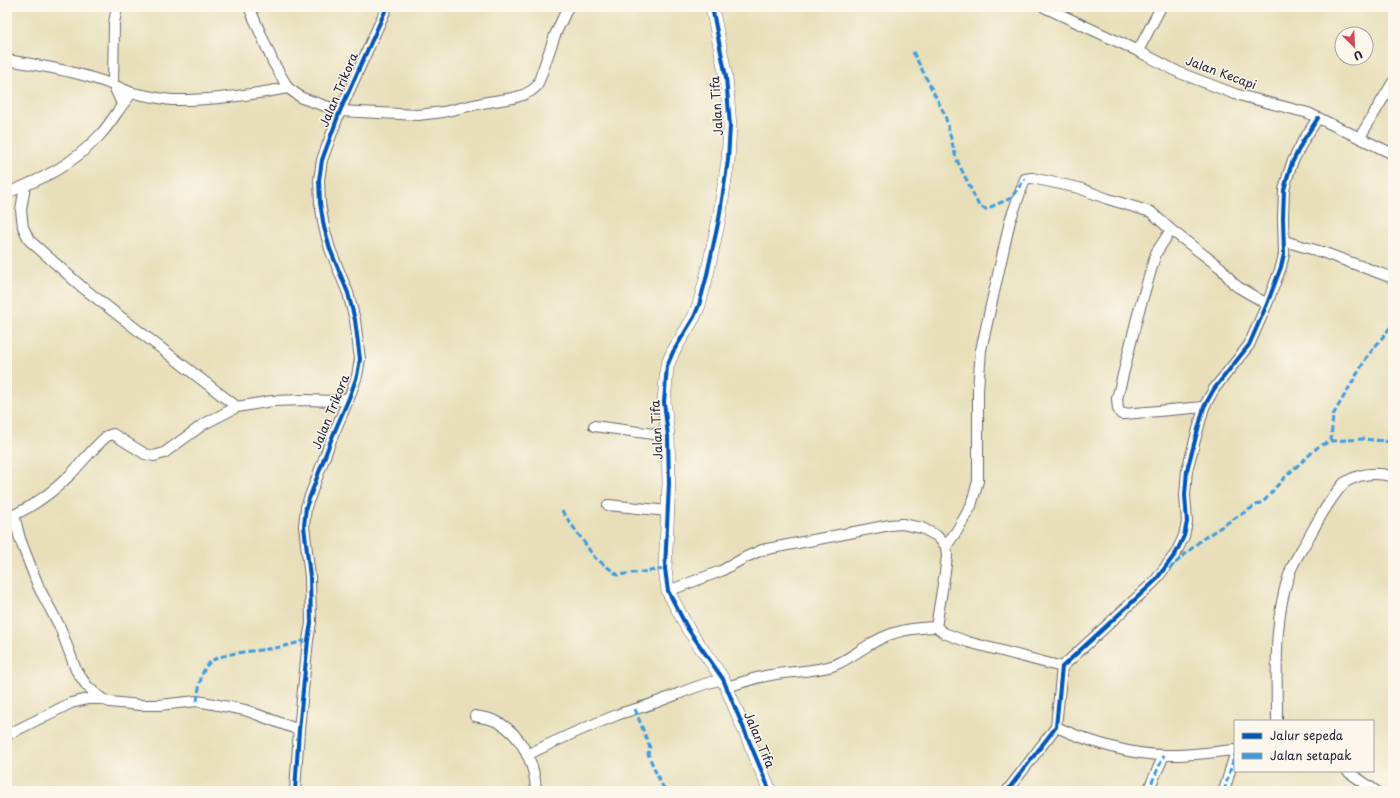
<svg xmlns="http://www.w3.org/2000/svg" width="1400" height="798" font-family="'Playpen Sans',sans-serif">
<rect width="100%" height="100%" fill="#fbf7ec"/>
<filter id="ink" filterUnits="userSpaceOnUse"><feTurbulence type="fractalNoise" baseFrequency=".025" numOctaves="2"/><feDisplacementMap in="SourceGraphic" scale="8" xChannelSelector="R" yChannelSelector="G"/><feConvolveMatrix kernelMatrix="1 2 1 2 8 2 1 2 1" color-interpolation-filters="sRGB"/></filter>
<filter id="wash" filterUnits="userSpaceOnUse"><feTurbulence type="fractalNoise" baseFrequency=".012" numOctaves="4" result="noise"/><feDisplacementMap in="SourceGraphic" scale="16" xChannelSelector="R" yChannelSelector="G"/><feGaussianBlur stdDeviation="0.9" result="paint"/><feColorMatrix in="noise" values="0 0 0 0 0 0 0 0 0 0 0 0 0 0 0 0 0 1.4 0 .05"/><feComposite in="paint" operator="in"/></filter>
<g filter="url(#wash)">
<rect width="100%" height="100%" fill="#e8dfba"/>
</g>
<g filter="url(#ink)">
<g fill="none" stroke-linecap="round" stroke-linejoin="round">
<g stroke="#676467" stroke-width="12">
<g id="minor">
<path d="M117,7L114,23L113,84L122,104"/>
<path d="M249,7L273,62L288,88L302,98L340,111L418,115L443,112L482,103L513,98L523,95L531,91L537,86L540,78L555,35L568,7"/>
<path d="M1044,7L1138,51L1180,73L1235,94L1308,113L1393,154"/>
<path d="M1138,51L1161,7"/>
<path d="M7,60C50,67 92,74 132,93"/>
<path d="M1360,137L1393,82"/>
<path d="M25,186L21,210L23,227L29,240L82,287L237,407"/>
<path d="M7,193C45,178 72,165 100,135C112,122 120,106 132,93C145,95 159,99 172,100C211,101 250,95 288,88"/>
<path d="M1171,230L1156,253L1138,314L1117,399L1118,409L1121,414H1124L1204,407"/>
<path d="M1284,241L1322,252L1393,278"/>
<path d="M594,426L668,436"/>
<path d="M608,505L668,511"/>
<path d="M7,515H14L20,539L39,588L60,627L76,670L87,686L102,699"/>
<path d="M14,515C35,505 55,490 71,474C83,461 94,447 107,436L113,434L145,454L154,456L164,453L204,424L237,407L272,401L306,400L335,401L349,398"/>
<path d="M946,546L958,529L971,506L978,481V389L981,350L1010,221L1025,179L1032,178L1079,188L1108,199L1151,212L1171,230L1221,268L1233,283L1238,287L1267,304"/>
<path d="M668,591L721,571L746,557L762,550L890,525L902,524L922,528L937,536L946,546L947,556L945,572L936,627L944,633L968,642L1062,667"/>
<path d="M727,687C741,683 756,677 771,675C792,671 815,672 835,665C849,659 861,649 874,642C895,630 913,628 936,627"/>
<path d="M475,716C480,717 485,718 490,719C519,728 535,762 536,791"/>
<path d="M1277,720C1277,671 1273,619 1290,572C1294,560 1303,548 1309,537C1319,518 1330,499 1344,483C1358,474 1375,472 1391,476"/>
<path d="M1056,727C1088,741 1130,755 1165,755C1188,756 1212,752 1235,750"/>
<path d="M7,735L71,703L88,699H102L110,702L140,705H159L197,701L245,710L299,730"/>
<path d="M527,755C557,740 586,727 617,715C629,710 642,708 654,703C677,695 699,684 723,679"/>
<path d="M1347,771L1376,791"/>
<path d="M295,791L299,730L308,640L311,623L310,577L304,526L306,507L331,440L349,398L357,376L360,359L355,320L348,293L330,249L324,227L320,203L319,180L322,160L340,111L387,7"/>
<path d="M1007,791L1056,727L1062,667L1155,581L1176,553L1184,536L1187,522L1185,495L1187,470L1204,407L1214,389L1249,345L1267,304L1281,267L1284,254L1283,218L1284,190L1288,175L1292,163L1303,141L1318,118"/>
<path d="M1148,791L1164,755"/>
<path d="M1224,791L1235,754"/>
</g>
</g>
<g stroke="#676467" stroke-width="14">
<path id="tertiary" d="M712,7L726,77L730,126L728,160L719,219L706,279L699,305L694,317L673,352L667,366L664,402L668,436L669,484L665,569L668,591L688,629L723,679L770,791"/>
</g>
<use href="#minor" stroke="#fff" stroke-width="10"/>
<use href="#tertiary" stroke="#fff" stroke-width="13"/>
<g stroke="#3c9ce2" stroke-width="3" stroke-dasharray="6 3" stroke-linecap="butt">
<path d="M913,52L945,115L956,158L979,206L986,209L1011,198L1025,179"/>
<path d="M1331,441L1364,439L1393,442"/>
<path d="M562,511L595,558L618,575L665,569"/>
<path d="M1169,569L1201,540L1235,518L1265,500L1283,479L1318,447L1331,441L1333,415L1367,357L1393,324"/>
<path d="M197,701C199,689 200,672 209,663C220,652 259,651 275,648C286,646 297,643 308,640"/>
<path d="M635,709L650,748L648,754L660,782L666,791"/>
<path d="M1148,791L1164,755"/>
<path d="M1224,791L1235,754"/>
</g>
<g stroke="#fbf7ec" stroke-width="6">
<g id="cycleway">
<path d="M712,7L726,77L730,126L728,160L719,219L706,279L699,305L694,317L673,352L667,366L664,402L668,436L669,484L665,569L668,591L688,629L723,679L770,791"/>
<path d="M295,791L299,730L308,640L311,623L310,577L304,526L306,507L331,440L349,398L357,376L360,359L355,320L348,293L330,249L324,227L320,203L319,180L322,160L340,111L387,7"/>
<path d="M1007,791L1056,727L1062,667L1155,581L1176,553L1184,536L1187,522L1185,495L1187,470L1204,407L1214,389L1249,345L1267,304L1281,267L1284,254L1283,218L1284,190L1288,175L1292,163L1303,141L1318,118"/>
</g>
</g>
<use href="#cycleway" stroke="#0057b8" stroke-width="4"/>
</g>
</g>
<g text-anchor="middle" stroke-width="3" stroke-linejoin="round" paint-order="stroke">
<g font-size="12" fill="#22223b" stroke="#fbf7ec">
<text transform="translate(1221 73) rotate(20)" y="4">Jalan Kecapi</text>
<text transform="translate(339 90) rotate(-67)" y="4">Jalan Trikora</text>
<text transform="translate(717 106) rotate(-94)" y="4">Jalan Tifa</text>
<text transform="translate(331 412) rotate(-68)" y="4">Jalan Trikora</text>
<text transform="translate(657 430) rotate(-93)" y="4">Jalan Tifa</text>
<text transform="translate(759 740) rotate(67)" y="4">Jalan Tifa</text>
</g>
</g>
<rect width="1400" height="798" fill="none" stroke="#fbf7ec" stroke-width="24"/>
<rect x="1234" y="720" width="140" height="52" fill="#fbf7ec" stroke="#a4a2a5"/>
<rect x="1242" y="733" width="20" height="6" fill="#0057b8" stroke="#a4a2a5"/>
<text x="1270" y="740" font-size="12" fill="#22223b">Jalur sepeda</text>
<rect x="1242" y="753" width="20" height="6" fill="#3c9ce2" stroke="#a4a2a5"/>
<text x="1270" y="760" font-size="12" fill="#22223b">Jalan setapak</text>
<g transform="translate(1354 46) rotate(156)"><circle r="19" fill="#fbf7ec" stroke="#a4a2a5"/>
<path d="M0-3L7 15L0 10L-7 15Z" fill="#d1495b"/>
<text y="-6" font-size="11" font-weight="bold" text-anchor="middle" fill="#22223b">U</text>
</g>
</svg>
